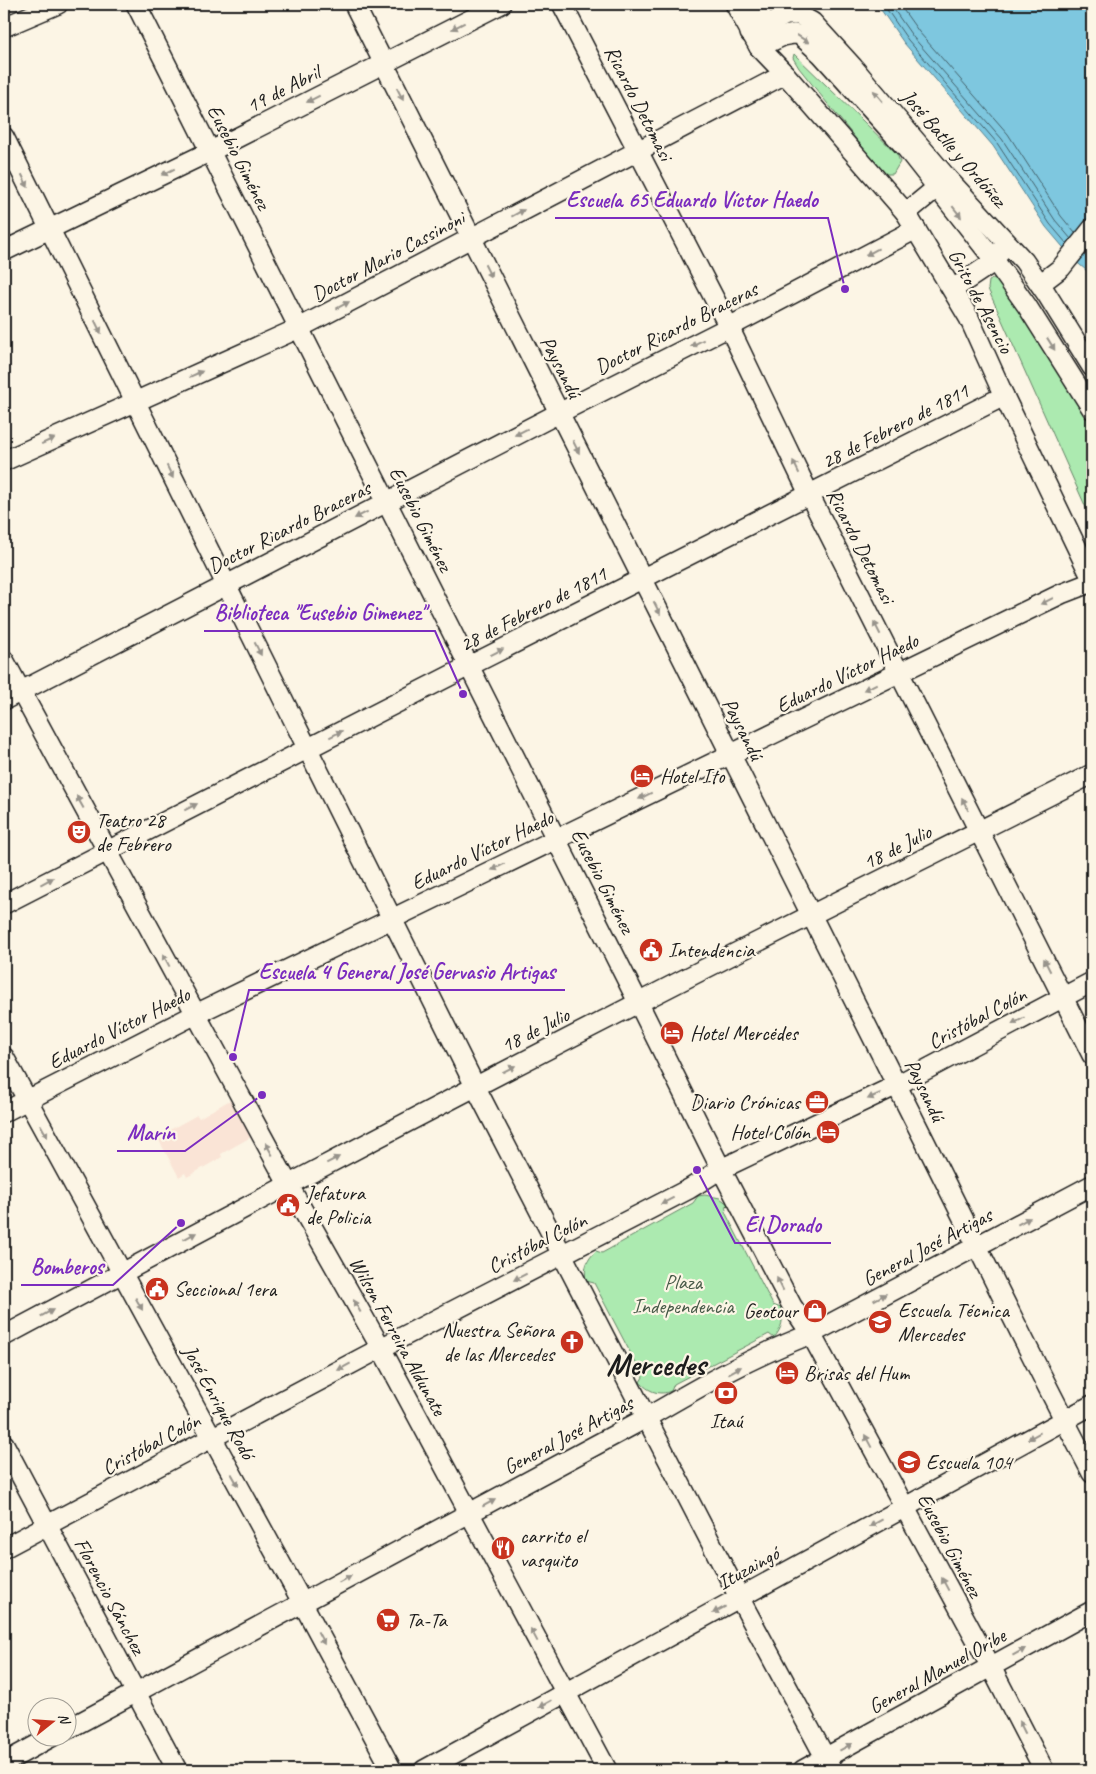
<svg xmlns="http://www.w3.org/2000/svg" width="1096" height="1774" font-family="Caveat,sans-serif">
<rect width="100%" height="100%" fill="#fcf5e5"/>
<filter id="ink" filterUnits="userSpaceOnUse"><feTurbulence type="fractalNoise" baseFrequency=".02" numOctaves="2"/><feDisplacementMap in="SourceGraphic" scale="10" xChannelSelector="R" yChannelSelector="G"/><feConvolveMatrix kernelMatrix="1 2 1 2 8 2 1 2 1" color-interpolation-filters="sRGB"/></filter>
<g filter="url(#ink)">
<path fill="#fae4d6" d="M230,1100L251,1137L221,1154L222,1157L187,1177L185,1173L179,1177L157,1137L197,1115L199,1118Z"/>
<g fill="#aceab0" stroke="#648366">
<path d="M794,54L897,154L900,162L893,174H884L799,68L793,58Z"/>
<path d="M994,278L1001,280L1092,427V521L988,289L989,281Z"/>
<path d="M705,1195L720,1198L728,1204L725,1212L773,1305L781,1308C784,1320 782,1328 774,1338L769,1334L674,1384L671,1391C659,1396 648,1391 640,1382L643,1377L594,1283L586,1281C584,1267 586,1261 596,1251L602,1253L693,1203L698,1196Z"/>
</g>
<path fill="#7ec7df" stroke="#578391" d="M877,4H1092V275L1074,260L1046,227L993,146L904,43Z"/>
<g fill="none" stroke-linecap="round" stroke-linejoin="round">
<g stroke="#43606a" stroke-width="1">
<path d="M883,4L908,40L997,143L1050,224L1067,244"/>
<path d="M890,4L913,37L1002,139L1055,220L1071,239"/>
<path d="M899,4L919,32L1008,134L1061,216L1075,233"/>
</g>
<g stroke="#1c1c1c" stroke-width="22">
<g id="minor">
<path d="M136,4L638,1002L721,1169L792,1306L811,1334L991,1667L1044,1770"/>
<path d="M354,4C535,363 714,723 895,1082C961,1212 1024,1344 1092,1473"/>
<path d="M562,4L729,327L809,494L1092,1055"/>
<path d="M735,4L759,47L785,74L906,213L969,318L1004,396L1092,579"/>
<path d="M756,4L771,35"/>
<path d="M4,27L58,4"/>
<path d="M750,33L786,15H799L812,22L853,67L948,179L1024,261L1046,293L1092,367"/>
<path d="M759,47L783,36L794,34L800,35L821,54L906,148L995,261L1027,306L1092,409"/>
<path d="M4,137L475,1086L740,1599L832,1770"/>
<path d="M906,213L946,180"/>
<path d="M4,251L211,151L501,4"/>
<path d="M1040,284L1061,268L1092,229"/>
<path d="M953,289L995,261L1000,251"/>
<path d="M4,461L299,328L785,74"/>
<path d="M4,660L288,1184L381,1348L607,1770"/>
<path d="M4,700L559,413L729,327L916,229"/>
<path d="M4,904L469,666L1004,396"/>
<path d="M4,1057L302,1602L392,1770"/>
<path d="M4,1112L196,1014L1061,594L1092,582"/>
<path d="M4,1336C214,1224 424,1112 636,1004C787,926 940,851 1092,774"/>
<path d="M4,1444L177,1770"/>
<path d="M4,1548L381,1348L689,1189L721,1169L897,1085L1092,982"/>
<path d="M68,1729L646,1418C699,1387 753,1356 811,1334L1092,1185"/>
<path d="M4,1763L53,1736"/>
<path d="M424,1770L1092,1405"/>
<path d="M803,1770L1092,1611"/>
</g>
</g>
<use href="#minor" stroke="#fcf5e5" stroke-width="19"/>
</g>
<defs><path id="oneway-solid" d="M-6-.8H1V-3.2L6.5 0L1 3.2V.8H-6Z" transform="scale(1.25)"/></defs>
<g fill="#97938b">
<use href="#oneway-solid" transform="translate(458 26) rotate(153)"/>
<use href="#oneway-solid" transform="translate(803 39) rotate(33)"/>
<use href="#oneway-solid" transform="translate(400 94) rotate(63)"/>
<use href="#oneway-solid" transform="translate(878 96) rotate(-130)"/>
<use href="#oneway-solid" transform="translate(313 99) rotate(153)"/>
<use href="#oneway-solid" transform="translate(168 172) rotate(154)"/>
<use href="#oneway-solid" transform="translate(25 181) rotate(64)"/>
<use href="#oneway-solid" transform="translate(957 212) rotate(52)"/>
<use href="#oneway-solid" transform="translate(518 213) rotate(-28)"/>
<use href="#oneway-solid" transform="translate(872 252) rotate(152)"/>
<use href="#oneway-solid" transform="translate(488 271) rotate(63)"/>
<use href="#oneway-solid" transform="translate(343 305) rotate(-28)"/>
<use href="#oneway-solid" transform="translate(98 327) rotate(64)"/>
<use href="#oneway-solid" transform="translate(697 343) rotate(153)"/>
<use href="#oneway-solid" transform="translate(1051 344) rotate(58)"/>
<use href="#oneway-solid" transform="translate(196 374) rotate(-24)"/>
<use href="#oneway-solid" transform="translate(521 432) rotate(153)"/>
<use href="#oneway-solid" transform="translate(48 441) rotate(-24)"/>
<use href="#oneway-solid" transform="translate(576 447) rotate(63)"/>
<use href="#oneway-solid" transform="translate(796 467) rotate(-116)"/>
<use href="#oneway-solid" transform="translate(170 472) rotate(64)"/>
<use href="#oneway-solid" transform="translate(361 515) rotate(153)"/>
<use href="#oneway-solid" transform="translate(1047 601) rotate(154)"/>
<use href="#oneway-solid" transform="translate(657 608) rotate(63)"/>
<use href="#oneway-solid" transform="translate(877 628) rotate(-117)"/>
<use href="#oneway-solid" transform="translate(258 649) rotate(63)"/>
<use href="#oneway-solid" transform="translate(497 652) rotate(-26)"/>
<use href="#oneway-solid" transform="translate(870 687) rotate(154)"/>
<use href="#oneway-solid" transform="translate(336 734) rotate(-27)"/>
<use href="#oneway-solid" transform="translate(645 796) rotate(154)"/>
<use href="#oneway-solid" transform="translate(80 802) rotate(-119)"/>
<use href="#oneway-solid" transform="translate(965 804) rotate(-117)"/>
<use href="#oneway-solid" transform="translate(191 807) rotate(-27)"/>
<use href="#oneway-solid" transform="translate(498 867) rotate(154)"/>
<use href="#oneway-solid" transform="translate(47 881) rotate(-28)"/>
<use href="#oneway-solid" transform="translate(166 960) rotate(-118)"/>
<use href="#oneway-solid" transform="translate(1047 965) rotate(-117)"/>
<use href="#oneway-solid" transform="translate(1018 1021) rotate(152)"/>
<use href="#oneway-solid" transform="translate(509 1069) rotate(-27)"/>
<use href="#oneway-solid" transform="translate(874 1096) rotate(155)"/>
<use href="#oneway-solid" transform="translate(44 1131) rotate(61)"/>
<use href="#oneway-solid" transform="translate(269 1149) rotate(-119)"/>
<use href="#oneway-solid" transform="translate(333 1160) rotate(-27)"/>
<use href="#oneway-solid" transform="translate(667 1201) rotate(153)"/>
<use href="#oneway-solid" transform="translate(1024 1221) rotate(-28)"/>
<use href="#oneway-solid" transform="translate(190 1236) rotate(-28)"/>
<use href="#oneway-solid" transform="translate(520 1277) rotate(153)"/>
<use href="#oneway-solid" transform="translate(780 1284) rotate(-117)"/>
<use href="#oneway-solid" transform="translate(880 1297) rotate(-28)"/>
<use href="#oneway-solid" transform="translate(139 1304) rotate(61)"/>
<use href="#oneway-solid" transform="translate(357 1306) rotate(-119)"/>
<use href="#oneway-solid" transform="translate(47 1313) rotate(-28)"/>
<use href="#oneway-solid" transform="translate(344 1367) rotate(152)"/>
<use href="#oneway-solid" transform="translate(735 1370) rotate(-28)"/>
<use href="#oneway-solid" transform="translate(1034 1436) rotate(151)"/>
<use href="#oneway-solid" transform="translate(868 1441) rotate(-118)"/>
<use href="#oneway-solid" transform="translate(235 1480) rotate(61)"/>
<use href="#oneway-solid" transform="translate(489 1503) rotate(-28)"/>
<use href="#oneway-solid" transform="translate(876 1523) rotate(151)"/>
<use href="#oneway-solid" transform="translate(345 1579) rotate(-28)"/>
<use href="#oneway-solid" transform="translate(945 1584) rotate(-118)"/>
<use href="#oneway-solid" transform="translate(719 1610) rotate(152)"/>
<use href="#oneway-solid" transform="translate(534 1635) rotate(-118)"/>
<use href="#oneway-solid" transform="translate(321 1638) rotate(62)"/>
<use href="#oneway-solid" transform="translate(1019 1652) rotate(-29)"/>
<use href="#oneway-solid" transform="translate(545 1704) rotate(151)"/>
<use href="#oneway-solid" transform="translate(1022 1727) rotate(-117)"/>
<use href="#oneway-solid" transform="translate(846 1747) rotate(-29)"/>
</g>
</g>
<defs>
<g id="hotel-disc" transform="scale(1.25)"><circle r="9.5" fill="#c8321e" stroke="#fcf5e5"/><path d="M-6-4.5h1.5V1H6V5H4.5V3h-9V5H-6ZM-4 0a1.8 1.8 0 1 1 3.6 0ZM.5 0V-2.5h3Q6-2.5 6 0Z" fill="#fff"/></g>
<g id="theatre-disc" transform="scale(1.25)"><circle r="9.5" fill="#c8321e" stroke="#fcf5e5"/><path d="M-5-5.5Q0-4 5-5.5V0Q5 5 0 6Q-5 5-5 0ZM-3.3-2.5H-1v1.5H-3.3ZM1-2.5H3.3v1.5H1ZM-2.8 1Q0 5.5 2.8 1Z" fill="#fff"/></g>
<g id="civic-disc" transform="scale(1.25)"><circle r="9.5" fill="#c8321e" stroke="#fcf5e5"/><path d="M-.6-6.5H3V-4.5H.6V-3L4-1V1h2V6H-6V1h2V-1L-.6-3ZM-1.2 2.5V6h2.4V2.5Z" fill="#fff"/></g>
<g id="office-disc" transform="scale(1.25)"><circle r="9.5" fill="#c8321e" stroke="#fcf5e5"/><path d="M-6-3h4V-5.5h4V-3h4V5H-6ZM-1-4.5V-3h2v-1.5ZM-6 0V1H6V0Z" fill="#fff"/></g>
<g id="shop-disc" transform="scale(1.25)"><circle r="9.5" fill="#c8321e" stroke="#fcf5e5"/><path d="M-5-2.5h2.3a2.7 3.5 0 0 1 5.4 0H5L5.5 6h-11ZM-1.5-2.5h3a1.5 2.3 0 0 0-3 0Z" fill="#fff"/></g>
<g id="school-disc" transform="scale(1.25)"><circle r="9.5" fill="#c8321e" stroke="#fcf5e5"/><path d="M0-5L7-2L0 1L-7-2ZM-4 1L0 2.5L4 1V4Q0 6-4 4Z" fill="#fff"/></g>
<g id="church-disc" transform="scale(1.25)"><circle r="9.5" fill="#c8321e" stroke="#fcf5e5"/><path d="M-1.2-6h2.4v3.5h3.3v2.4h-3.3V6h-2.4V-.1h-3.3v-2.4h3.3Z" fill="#fff"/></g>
<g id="bank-disc" transform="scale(1.25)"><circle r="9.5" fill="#c8321e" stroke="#fcf5e5"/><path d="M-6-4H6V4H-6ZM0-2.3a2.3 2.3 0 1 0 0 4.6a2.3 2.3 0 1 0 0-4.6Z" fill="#fff"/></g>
<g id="restaurant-disc" transform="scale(1.25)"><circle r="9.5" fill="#c8321e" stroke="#fcf5e5"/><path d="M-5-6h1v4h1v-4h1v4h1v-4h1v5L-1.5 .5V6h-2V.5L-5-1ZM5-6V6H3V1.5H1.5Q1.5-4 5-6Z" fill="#fff"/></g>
<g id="supermarket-disc" transform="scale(1.25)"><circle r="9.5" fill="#c8321e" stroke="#fcf5e5"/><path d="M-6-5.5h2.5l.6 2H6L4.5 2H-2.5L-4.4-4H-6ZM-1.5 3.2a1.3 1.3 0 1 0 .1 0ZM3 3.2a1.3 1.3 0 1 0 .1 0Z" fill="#fff"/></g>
</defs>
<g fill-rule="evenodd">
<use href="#hotel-disc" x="642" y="776"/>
<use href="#theatre-disc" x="79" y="832"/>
<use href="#civic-disc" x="651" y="950"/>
<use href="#hotel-disc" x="672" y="1033"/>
<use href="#office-disc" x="817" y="1102"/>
<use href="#hotel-disc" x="828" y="1132"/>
<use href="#civic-disc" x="288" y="1205"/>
<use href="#civic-disc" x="157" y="1289"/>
<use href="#shop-disc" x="815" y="1311"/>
<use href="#school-disc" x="880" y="1322"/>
<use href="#church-disc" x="572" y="1342"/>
<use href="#hotel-disc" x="787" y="1373"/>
<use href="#bank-disc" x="726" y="1393"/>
<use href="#school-disc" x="909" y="1462"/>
<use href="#restaurant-disc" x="503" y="1548"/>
<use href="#supermarket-disc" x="388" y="1620"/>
</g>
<g text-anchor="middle" stroke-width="4.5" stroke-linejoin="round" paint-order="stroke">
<g font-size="21" fill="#1c1c1c" stroke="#fcf5e5">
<text transform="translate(283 89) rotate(-27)" y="7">19 de Abril</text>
<text transform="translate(639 103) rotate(63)" y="7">Ricardo Detomasi</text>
<text transform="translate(954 148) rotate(49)" y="7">José Batlle y Ordóñez</text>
<text transform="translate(239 157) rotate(63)" y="7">Eusebio Giménez</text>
<text transform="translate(388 256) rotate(-28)" y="7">Doctor Mario Cassinoni</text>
<text transform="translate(981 301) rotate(62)" y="7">Grito de Asencio</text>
<text transform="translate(676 328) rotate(-27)" y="7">Doctor Ricardo Braceras</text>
<text transform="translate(561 367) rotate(63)" y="7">Paysandú</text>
<text transform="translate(895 426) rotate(-27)" y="7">28 de Febrero de 1811</text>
<text transform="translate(421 519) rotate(63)" y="7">Eusebio Giménez</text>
<text transform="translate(289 527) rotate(-27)" y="7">Doctor Ricardo Braceras</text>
<text transform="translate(861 546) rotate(63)" y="7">Ricardo Detomasi</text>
<text transform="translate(533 609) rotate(-27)" y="7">28 de Febrero de 1811</text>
<text transform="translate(847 673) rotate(-26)" y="7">Eduardo Víctor Haedo</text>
<text transform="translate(743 729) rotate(63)" y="7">Paysandú</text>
<text transform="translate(897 847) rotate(-27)" y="7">18 de Julio</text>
<text transform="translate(482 850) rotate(-26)" y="7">Eduardo Víctor Haedo</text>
<text transform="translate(603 881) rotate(63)" y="7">Eusebio Giménez</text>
<text transform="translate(977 1018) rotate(-28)" y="7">Cristóbal Colón</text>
<text transform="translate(119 1028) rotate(-27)" y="7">Eduardo Víctor Haedo</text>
<text transform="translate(535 1030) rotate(-27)" y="7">18 de Julio</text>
<text transform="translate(925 1090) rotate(64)" y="7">Paysandú</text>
<text transform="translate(537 1243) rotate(-27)" y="7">Cristóbal Colón</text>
<text transform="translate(927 1247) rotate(-28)" y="7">General José Artigas</text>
<text transform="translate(398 1336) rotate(61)" y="7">Wilson Ferreira Aldunate</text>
<text transform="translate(219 1402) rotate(61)" y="7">José Enrique Rodó</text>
<text transform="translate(568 1435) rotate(-28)" y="7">General José Artigas</text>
<text transform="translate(151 1444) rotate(-28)" y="7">Cristóbal Colón</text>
<text transform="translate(950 1545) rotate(62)" y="7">Eusebio Giménez</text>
<text transform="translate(748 1568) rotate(-29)" y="7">Ituzaingó</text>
<text transform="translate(110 1596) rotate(62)" y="7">Florencio Sánchez</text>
<text transform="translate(937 1671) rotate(-29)" y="7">General Manuel Oribe</text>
</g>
<g font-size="21" fill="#1c1c1c" stroke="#fcf5e5" text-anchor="start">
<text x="660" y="783">Hotel Ito</text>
<text x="96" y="827">Teatro 28<tspan x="96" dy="24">de Febrero</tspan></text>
<text x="668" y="957">Intendencia</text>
<text x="690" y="1040">Hotel Mercėdes</text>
<text x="800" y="1109" text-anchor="end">Diario Crónicas</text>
<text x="810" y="1139" text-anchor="end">Hotel Colón</text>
<text x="306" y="1200">Jefatura<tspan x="306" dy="24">de Policia</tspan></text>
<text x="174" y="1296">Seccional 1era</text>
<text x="898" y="1317">Escuela Técnica<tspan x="898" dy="24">Mercedes</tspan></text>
<text x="798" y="1318" text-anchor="end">Geotour</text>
<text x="554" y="1337" text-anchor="end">Nuestra Señora<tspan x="554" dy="24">de las Mercedes</tspan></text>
<text x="804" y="1380">Brisas del Hum</text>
<text x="726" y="1428" text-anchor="middle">Itaú</text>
<text x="926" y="1469">Escuela 104</text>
<text x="520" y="1543">carrito el<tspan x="520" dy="24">vasquito</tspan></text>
<text x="406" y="1627">Ta-Ta</text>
</g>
<g font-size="21" fill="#475a48" stroke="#fcf5e5">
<text x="683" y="1289">Plaza<tspan x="683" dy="24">Independencia</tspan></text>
</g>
<g font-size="31" font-weight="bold" fill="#1c1c1c" stroke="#fcf5e5">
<text x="656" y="1375">Mercedes</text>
</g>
</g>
<path fill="none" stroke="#7b2cbf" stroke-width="2" d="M845 289L828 218H555M463 694L435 631H204M233 1057L249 990H565M262 1095L185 1151H117M697 1170L735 1243H831M181 1223L113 1285H21"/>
<g fill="#7b2cbf" stroke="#fcf5e5" stroke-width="2">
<circle cx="845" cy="289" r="5"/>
<circle cx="463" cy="694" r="5"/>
<circle cx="233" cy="1057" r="5"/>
<circle cx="262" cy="1095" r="5"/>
<circle cx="697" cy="1170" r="5"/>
<circle cx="181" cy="1223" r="5"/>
</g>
<g font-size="22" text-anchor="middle" font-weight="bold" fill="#7b2cbf" stroke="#fcf5e5" stroke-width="4.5" stroke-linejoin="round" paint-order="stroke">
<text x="692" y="207">Escuela 65 Eduardo Víctor Haedo</text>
<text x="320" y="620">Biblioteca "Eusebio Gimenez"</text>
<text x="407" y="979">Escuela 4 General José Gervasio Artigas</text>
<text x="151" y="1140">Marín</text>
<text x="783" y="1232">El Dorado</text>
<text x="67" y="1274">Bomberos</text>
</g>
<rect width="1096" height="1774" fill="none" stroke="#fcf5e5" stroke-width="20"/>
<rect x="10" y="10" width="1076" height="1754" fill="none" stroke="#1c1c1c" stroke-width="2" filter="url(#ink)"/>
<g transform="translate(52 1722) rotate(73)"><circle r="24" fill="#fcf5e5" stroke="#a29e95"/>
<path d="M0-4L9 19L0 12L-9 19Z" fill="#c8321e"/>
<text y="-8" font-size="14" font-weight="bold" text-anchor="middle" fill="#1c1c1c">N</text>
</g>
</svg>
